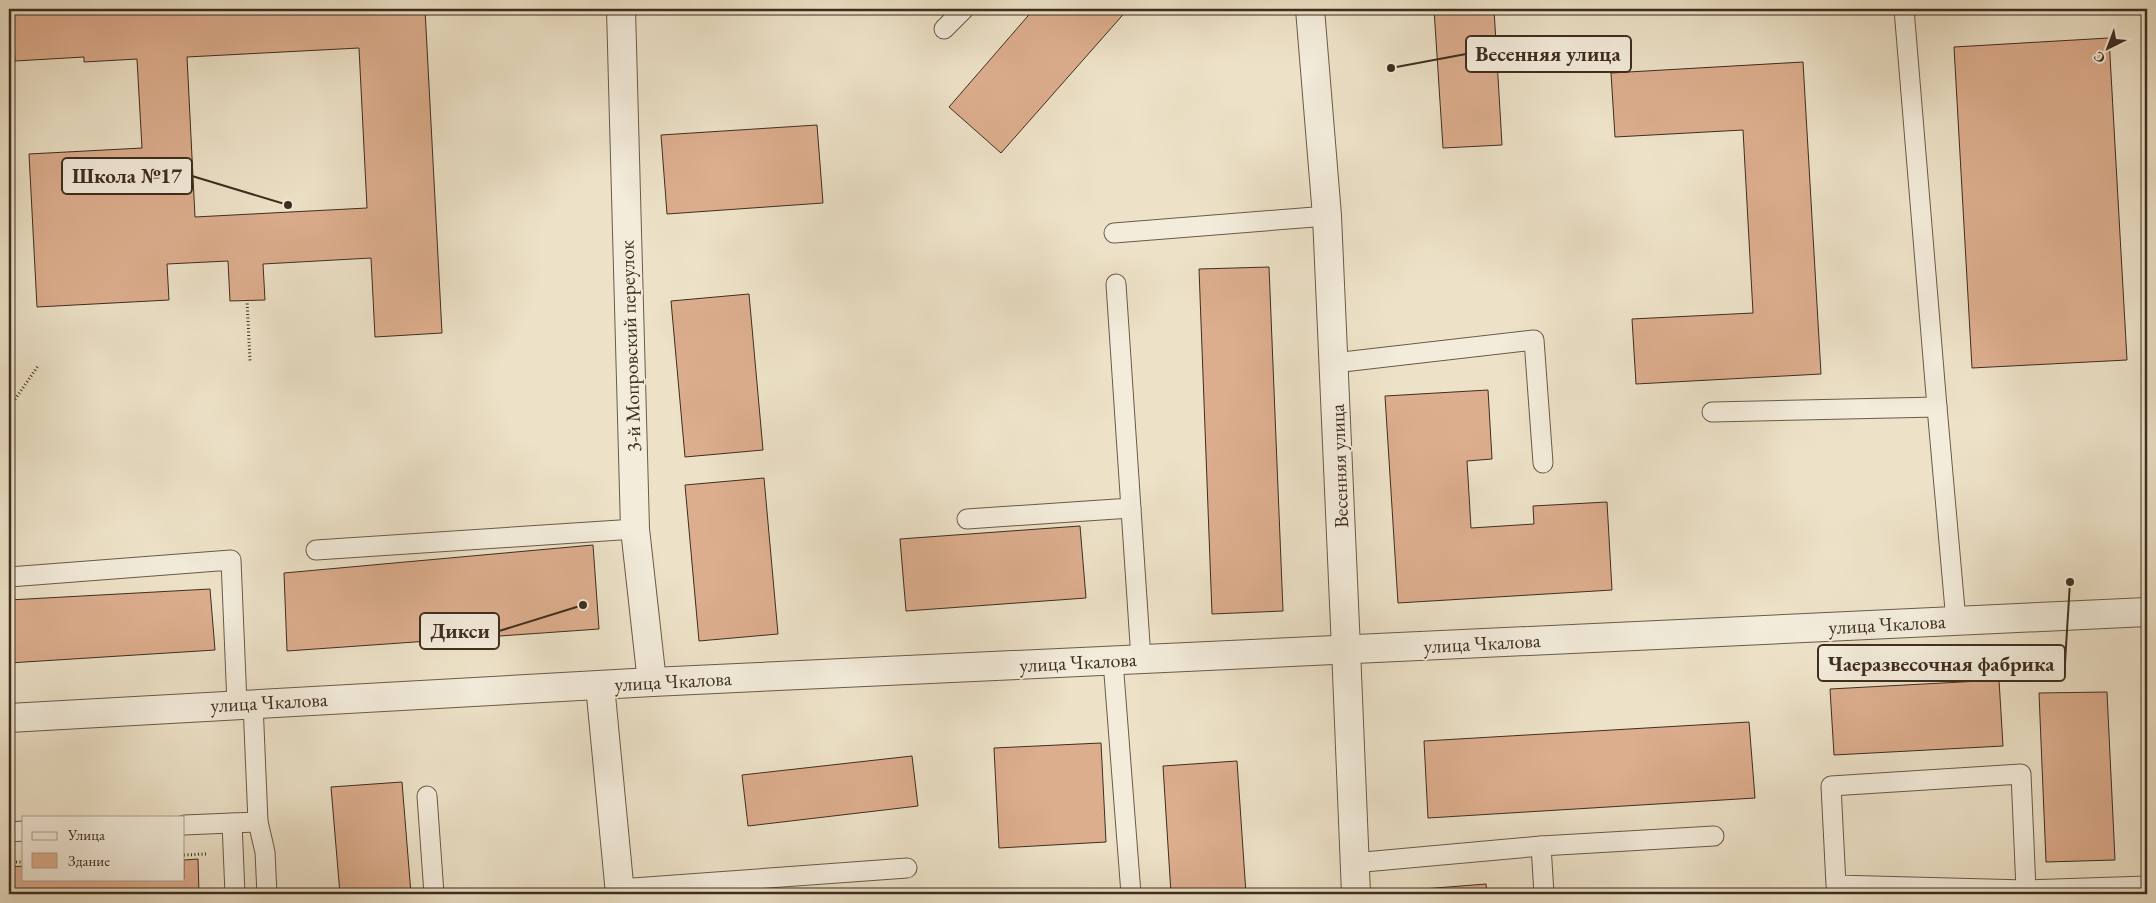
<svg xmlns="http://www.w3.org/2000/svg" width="2156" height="903" font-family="'EB Garamond',serif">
<rect width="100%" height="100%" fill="#ede2c8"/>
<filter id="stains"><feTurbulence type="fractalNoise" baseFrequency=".004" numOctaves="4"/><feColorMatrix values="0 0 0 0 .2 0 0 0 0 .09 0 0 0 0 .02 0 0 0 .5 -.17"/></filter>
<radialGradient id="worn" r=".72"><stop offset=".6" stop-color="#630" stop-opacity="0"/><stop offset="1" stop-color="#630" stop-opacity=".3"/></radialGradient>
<g fill="#ddae8e" stroke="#3e2d1f" fill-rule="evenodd">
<path d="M12,9H425L442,333L375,337L371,258L263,264L265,300L230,301L228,261L167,264L169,300L37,307L29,154L142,148L137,59L84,62V57L15,61ZM359,48L367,208L195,217L187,57Z"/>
<path d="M1034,9H1128L1001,153L949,107Z"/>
<path d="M1434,9H1494L1502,145L1443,148Z"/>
<path d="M2109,38L2127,360L1972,368L1954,47Z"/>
<path d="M1803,62L1821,374L1636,384L1632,319L1753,313L1743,130L1615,137L1611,73Z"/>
<path d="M817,125L823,203L667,214L661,135Z"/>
<path d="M1269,267L1283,611L1212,614L1199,269Z"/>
<path d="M749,294L763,450L685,457L671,301Z"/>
<path d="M1488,390L1492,459L1467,461L1471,528L1534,524L1533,506L1607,502L1612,590L1398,603L1385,396Z"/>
<path d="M764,478L778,634L699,641L685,485Z"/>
<path d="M1080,526L1086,598L906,611L900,539Z"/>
<path d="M593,545L599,629L287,651L284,573Z"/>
<path d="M210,589L215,650L9,663V600Z"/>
<path d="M1999,680L2003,746L1834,755L1830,689Z"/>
<path d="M2107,692L2115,860L2046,862L2039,693Z"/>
<path d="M1749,722L1755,798L1428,818L1424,741Z"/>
<path d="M1101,743L1106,842L999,848L994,748Z"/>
<path d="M912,756L918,806L748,826L742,775Z"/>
<path d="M1237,761L1246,894H1171L1163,766Z"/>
<path d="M402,782L411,894H340L331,787Z"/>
<path d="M198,859L199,894H9V867L24,866V879H184V860Z"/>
<path d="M1486,884L1487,894H1410V890Z"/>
</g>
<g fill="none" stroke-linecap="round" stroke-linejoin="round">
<g stroke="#6a5a49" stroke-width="21">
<g id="service">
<path d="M1904,9L1937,407"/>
<path d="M944,29L964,9"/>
<path d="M1114,233L1327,216"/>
<path d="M1116,284L1141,659"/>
<path d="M1334,363L1534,340L1543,463"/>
<path d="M1712,412L1937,407L1956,621"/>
<path d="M967,519L1131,508"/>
<path d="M316,550L635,529"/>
<path d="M9,577L231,560L237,704"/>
<path d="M1113,661L1131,894"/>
<path d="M253,703L258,822L265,852L267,894"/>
<path d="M427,796L434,894"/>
<path d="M232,823L235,894"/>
<path d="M184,825L258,822"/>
<path d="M9,832L24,831"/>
<path d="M1541,846L1544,894"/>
<path d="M1353,863L1541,846L1714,836"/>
<path d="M619,889L907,868"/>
<path d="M2026,890L2021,774L1831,786L1836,885L2026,890L2147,886"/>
</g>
</g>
<g stroke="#6a5a49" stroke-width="30">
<g id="minor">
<path d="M621,9L635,529L652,682"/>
<path d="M1346,649L1356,894"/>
<path d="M600,685L620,894"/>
</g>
</g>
<g stroke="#6a5a49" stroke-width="30">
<g id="tertiary">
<path d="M1310,9L1327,216L1346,649"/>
<path d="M9,718L652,682L2147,612"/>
</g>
</g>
<g stroke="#3e2d1f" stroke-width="3" stroke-dasharray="1 2.5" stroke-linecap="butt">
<path d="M247,300L250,361"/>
<path d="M9,408L38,366"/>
<path d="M184,855L206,854"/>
<path d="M9,862H24"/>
</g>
<use href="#service" stroke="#f3ecdb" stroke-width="19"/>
<use href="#minor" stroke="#f3ecdb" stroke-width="28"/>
<use href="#tertiary" stroke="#f3ecdb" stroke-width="28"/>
</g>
<g text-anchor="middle" stroke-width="4" stroke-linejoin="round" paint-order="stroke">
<g font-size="20" fill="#3e2d1f" stroke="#f3ecdb">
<text transform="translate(630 346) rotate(-92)" y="7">3-й Мопровский переулок</text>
<text transform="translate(1339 466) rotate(-92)" y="7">Весенняя улица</text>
<text transform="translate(1887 624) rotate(-3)" y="7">улица Чкалова</text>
<text transform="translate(1482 643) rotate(-3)" y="7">улица Чкалова</text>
<text transform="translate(1078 662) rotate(-3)" y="7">улица Чкалова</text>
<text transform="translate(673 681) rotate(-3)" y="7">улица Чкалова</text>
<text transform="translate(269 702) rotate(-3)" y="7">улица Чкалова</text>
</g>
</g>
<path fill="none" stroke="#3e2d1f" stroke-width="2" d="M1391 68L1466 54M288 205L192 176M583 605L499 631M2070 582L2065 663"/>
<g fill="#3e2d1f" stroke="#f3ecdb" stroke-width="2">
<circle cx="1391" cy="68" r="5"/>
<circle cx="288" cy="205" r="5"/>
<circle cx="583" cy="605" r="5"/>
<circle cx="2070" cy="582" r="5"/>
</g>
<g fill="#f3ecdb" stroke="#3e2d1f" stroke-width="2">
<rect x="1466" y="36" width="165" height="36" rx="5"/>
<rect x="62" y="158" width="130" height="36" rx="5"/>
<rect x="420" y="613" width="79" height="36" rx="5"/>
<rect x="1818" y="645" width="247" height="36" rx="5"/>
</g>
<g font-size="21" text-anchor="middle" font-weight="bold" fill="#3e2d1f">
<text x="1548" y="61">Весенняя улица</text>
<text x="127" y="183">Школа №17</text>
<text x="460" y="638">Дикси</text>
<text x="1941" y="671">Чаеразвесочная фабрика</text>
</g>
<rect width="2156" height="903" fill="none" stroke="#ede2c8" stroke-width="30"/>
<rect x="10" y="10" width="2136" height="883" fill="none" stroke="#3e2d1f" stroke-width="2.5"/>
<rect x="15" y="15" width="2126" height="873" fill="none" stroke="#3e2d1f"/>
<rect x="22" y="816" width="162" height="65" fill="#f3ecdb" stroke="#aba090"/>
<rect x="32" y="832" width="25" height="8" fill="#f3ecdb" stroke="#aba090"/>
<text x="68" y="840" font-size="15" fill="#3e2d1f">Улица</text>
<rect x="32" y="853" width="25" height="15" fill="#ddae8e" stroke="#aba090"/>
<text x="68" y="866" font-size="15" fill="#3e2d1f">Здание</text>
<g transform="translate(2108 48) rotate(222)" stroke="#f3ecdb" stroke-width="4" paint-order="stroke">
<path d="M0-4L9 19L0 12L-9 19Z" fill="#3e2d1f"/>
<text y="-8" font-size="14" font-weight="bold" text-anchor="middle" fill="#3e2d1f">С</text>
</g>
<rect width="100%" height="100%" filter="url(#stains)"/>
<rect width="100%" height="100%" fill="url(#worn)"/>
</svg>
